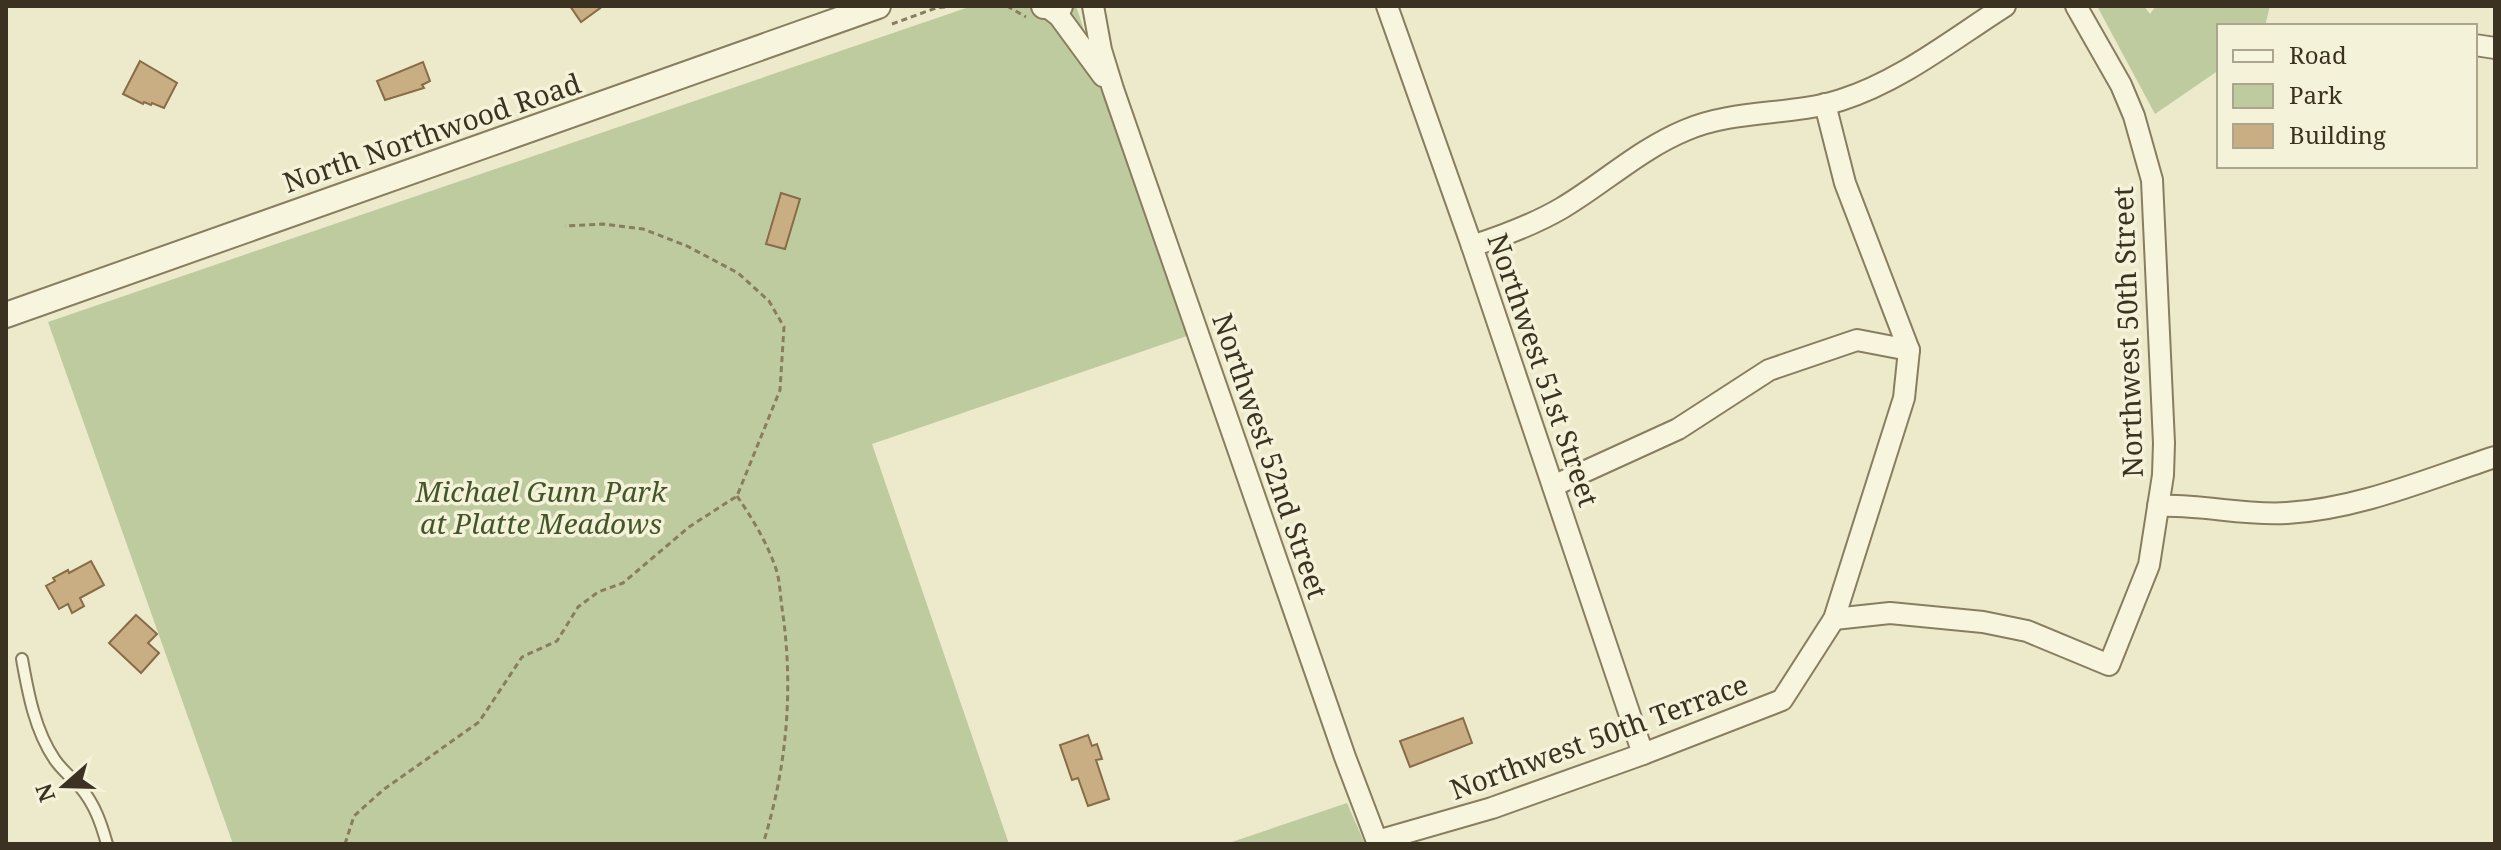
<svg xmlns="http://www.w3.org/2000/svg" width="2501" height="850" font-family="'Noto Serif',serif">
<rect width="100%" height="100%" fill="#ede9cb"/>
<g fill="#becb9f">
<path d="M972,6H1076L1187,336L872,444L1009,844H233L48,322Z"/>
<path d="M2097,6H2144L2150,14L2156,6H2270L2265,26H2219V70L2155,114Z"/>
<path d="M1347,803L1365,844H1226Z"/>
</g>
<g fill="#c9ad83" stroke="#876c47" stroke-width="2">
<path d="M570,6H603L581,22Z"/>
<path d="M140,61L177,83L164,108L152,103L151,105L144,102L143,104L123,94Z"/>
<path d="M423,62L430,81L422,85L424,88L385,100L377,81Z"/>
<path d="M781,193L800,199L785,249L766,244Z"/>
<path d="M91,561L104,585L80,598L84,606L72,613L68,604L59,609L46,586L55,581L53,578L68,570L69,573Z"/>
<path d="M136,615L157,634L148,643L159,653L141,673L109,643Z"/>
<path d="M1463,718L1472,743L1410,767L1400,741Z"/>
<path d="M1088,735L1092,746L1097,744L1102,759L1096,760L1109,799L1088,806L1078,778L1072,780L1060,745Z"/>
</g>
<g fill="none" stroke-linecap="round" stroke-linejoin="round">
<g stroke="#897d60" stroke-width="14">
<path id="service" d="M22,659C28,693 35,731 55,760C62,770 72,778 81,788C95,805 101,823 107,844"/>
</g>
<g stroke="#897d60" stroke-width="24">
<g id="minor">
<path d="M1046,6L1059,16L1103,76"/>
<path d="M1093,6L1101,50L1113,89L1345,757L1378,844"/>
<path d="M1387,6L1472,246L1643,754"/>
<path d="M2475,45L2495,48"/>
<path d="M1472,246C1503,236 1533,225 1562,208C1604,183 1640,149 1686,130C1735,109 1791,116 1841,100C1901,81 1953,39 2005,6"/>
<path d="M1553,486L1678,429L1769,370L1857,340L1909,350"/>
<path d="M2158,506C2201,504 2244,516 2287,513C2359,509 2427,479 2495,457"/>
<path d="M1834,619L1890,613L1983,622L2027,631L2109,665L2149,565L2163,475L2164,443L2152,180L2134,116L2121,85L2076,6"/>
<path d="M1377,841L1492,808L1643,754L1782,700L1834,619L1904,398L1909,350L1845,183L1825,104"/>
</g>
</g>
<g stroke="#897d60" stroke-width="28">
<g id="tertiary">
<path d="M1044,6H1060"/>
<path d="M6,315L878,6"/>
</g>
</g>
<g stroke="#897d60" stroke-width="3" stroke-dasharray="6 4" stroke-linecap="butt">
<path d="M1007,6L1026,17"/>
<path d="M892,24L936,8L953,6"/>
<path d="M737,496C752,518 766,541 775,566C780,579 780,594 782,608C794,688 787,767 763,844"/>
<path d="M345,844L354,816L383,790L479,722L522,657L557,641L578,607L598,592L623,583L689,527L737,496L780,390L784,327L769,301L738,273L687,246L643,229L603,224L565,226"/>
</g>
<use href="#service" stroke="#f8f5de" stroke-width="10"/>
<use href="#minor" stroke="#f8f5de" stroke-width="20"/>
<use href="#tertiary" stroke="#f8f5de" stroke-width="24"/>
</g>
<g text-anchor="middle" stroke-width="7" stroke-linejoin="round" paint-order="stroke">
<g font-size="28" fill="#3b3222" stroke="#f5f2da">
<text transform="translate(432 133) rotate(-19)" y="10">North Northwood Road</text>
<text transform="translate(2128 332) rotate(-92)" y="10">Northwest 50th Street</text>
<text transform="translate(1543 370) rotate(71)" y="10">Northwest 51st Street</text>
<text transform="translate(1270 456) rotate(71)" y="10">Northwest 52nd Street</text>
<text transform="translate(1599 737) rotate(-20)" y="10">Northwest 50th Terrace</text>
</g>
<g font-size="28" font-style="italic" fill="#43562a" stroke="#f5f2da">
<text x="541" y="502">Michael Gunn Park<tspan x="541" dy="32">at Platte Meadows</tspan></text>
</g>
</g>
<rect width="2501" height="850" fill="none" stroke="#3b3222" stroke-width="16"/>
<rect x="2217" y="24" width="260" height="144" fill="#f5f2da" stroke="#aba590" stroke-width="2"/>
<rect x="2233" y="50" width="40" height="12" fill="#f8f5de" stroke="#aba590" stroke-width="2"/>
<text x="2289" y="64" font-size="24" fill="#3b3222">Road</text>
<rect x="2233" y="84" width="40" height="24" fill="#becb9f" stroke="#aba590" stroke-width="2"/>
<text x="2289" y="104" font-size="24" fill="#3b3222">Park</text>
<rect x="2233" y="124" width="40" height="24" fill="#c9ad83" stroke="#aba590" stroke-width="2"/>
<text x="2289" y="144" font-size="24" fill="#3b3222">Building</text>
<g transform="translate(64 786) rotate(250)" stroke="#f5f2da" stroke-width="6" paint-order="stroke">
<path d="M0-6L14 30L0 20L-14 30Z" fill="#3b3222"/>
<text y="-12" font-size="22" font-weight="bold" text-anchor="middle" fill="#3b3222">N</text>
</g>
</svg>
